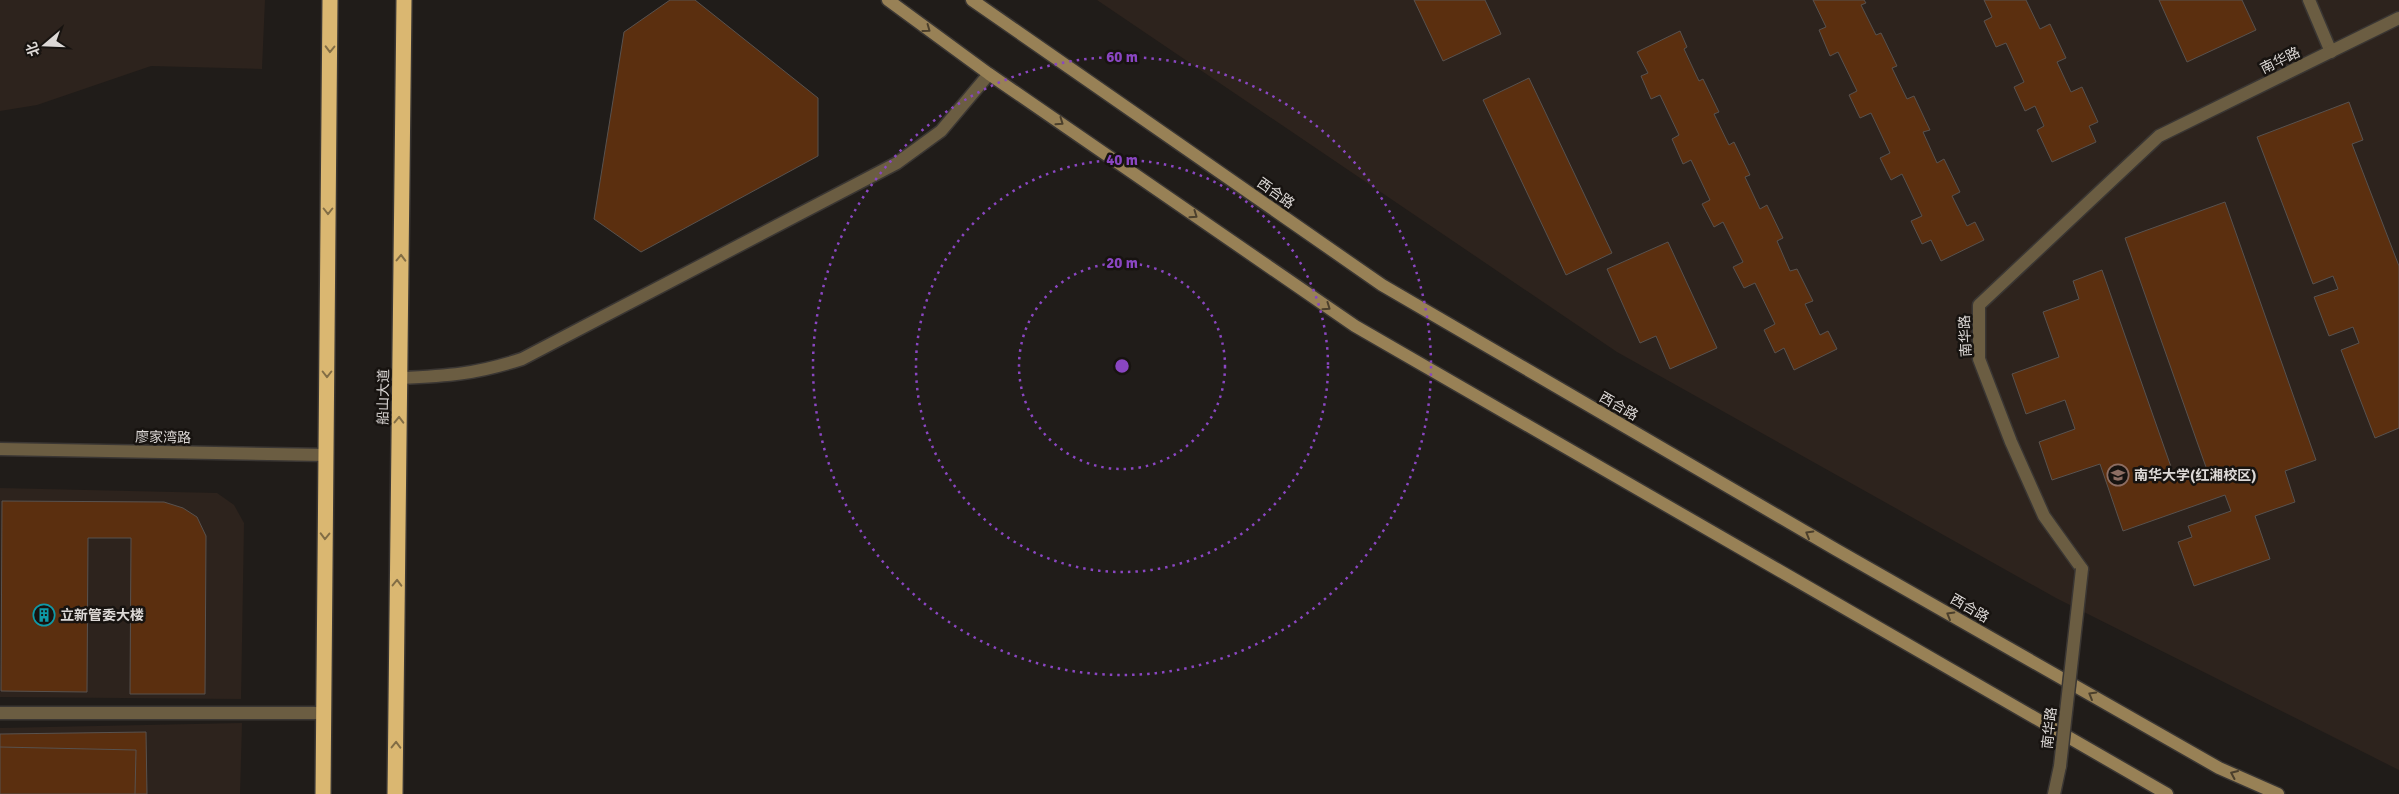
<svg xmlns="http://www.w3.org/2000/svg" width="2399" height="794" font-family="Signika,'Noto Sans SC',sans-serif">
<rect width="100%" height="100%" fill="#201c19"/>
<g fill="#2d231d">
<path d="M0,0H265L262,69L151,66L37,105L0,111Z"/>
<path d="M1097,0H2399V770L2056,598L1617,352Z"/>
<path d="M0,488L217,493L234,505L244,523L241,699L0,697Z"/>
<path d="M242,723L240,794H0V728Z"/>
</g>
<g fill="#5b2f0f" stroke="#58524f">
<path d="M670,0H695L818,98V156L641,252L594,219L624,32Z"/>
<path d="M1414,0H1485L1501,34L1443,61Z"/>
<path d="M1813,0H1864L1866,3L1861,5L1876,35L1881,33L1897,66L1892,68L1907,99L1914,96L1930,130L1923,132L1937,163L1944,159L1960,192L1952,196L1967,226L1975,222L1984,240L1941,261L1931,240L1922,244L1911,221L1922,216L1902,174L1891,180L1880,158L1890,153L1871,113L1860,118L1849,95L1857,91L1838,52L1830,56L1819,30L1826,27Z"/>
<path d="M1984,0H2026L2040,29L2050,24L2066,58L2057,62L2071,92L2082,87L2098,122L2089,126L2096,142L2052,162L2037,130L2044,126L2035,106L2025,111L2014,87L2024,82L2006,43L1996,47L1984,21L1992,17Z"/>
<path d="M2159,0H2242L2256,30L2187,62Z"/>
<path d="M1680,31L1687,47L1684,49L1699,81L1703,79L1719,112L1714,114L1729,145L1734,142L1750,175L1745,177L1760,209L1767,205L1783,238L1777,241L1790,271L1797,269L1813,301L1805,304L1820,335L1828,331L1837,349L1794,370L1784,348L1775,353L1764,330L1775,324L1755,283L1744,288L1733,267L1743,262L1723,222L1714,227L1702,204L1710,200L1691,160L1683,164L1672,139L1679,135L1660,95L1651,99L1641,76L1648,73L1637,52Z"/>
<path d="M1529,78L1612,253L1566,275L1483,100Z"/>
<path d="M2349,102L2363,140L2352,144L2399,266V428L2375,438L2341,350L2359,343L2353,327L2329,336L2314,297L2338,289L2333,276L2313,284L2257,137Z"/>
<path d="M2225,202L2316,460L2285,471L2295,502L2255,516L2270,559L2194,586L2178,542L2192,537L2188,526L2231,511L2225,495L2123,531L2100,464L2052,480L2039,442L2075,429L2065,400L2026,414L2012,374L2059,357L2043,312L2079,299L2073,281L2102,270L2176,481L2207,470L2125,238Z"/>
<path d="M1668,242L1717,348L1670,369L1656,336L1640,343L1607,269Z"/>
<path d="M2,501L164,502L183,508L197,517L206,536L205,694H130L131,538H88L87,692L1,691Z"/>
<path d="M146,732L147,794H0V734Z"/>
<path d="M0,747L136,750L135,794H0Z"/>
</g>
<g fill="none" stroke-linecap="round" stroke-linejoin="round">
<g stroke="#3a3633" stroke-width="15">
<g id="lane">
<path d="M2309,0L2331,52"/>
<path d="M400,378C448,376 476,374 522,359L897,163L941,131L989,74"/>
<path d="M2082,569L2044,516L2011,442L1979,359V305L2159,136L2399,18"/>
<path d="M0,713H324"/>
</g>
</g>
<g stroke="#3a3633" stroke-width="15">
<g id="street">
<path d="M0,449L326,455"/>
<path d="M2054,794L2060,766"/>
</g>
</g>
<g stroke="#3a3633" stroke-width="15">
<g id="secondary">
<path d="M888,0L989,74L1355,326L2167,794"/>
<path d="M972,0L1382,285L1835,549L2219,768L2278,794"/>
</g>
</g>
<g stroke="#3a3633" stroke-width="18">
<g id="highway">
<path d="M323,794L330,0"/>
<path d="M395,794L404,0"/>
</g>
</g>
<use href="#lane" stroke="#6b5d42" stroke-width="12"/>
<use href="#street" stroke="#6b5d42" stroke-width="12"/>
<use href="#secondary" stroke="#988156" stroke-width="12"/>
<use href="#highway" stroke="#dab771" stroke-width="15"/>
<g stroke="#3a3633" stroke-width="15" stroke-linecap="butt">
<path id="lane-bridge" d="M2060,766L2082,569"/>
</g>
<use href="#lane-bridge" stroke="#6b5d42" stroke-width="12"/>
</g>
<defs><path id="oneway-chevron" d="M-2-3.5L2.5 0L-2 3.5" fill="none" stroke-width="1.6" stroke-linecap="round" stroke-linejoin="round" transform="scale(1.25)"/></defs>
<g stroke="#4b3f2c">
<use href="#oneway-chevron" transform="translate(927 29) rotate(36)"/>
<use href="#oneway-chevron" transform="translate(1060 122) rotate(35)"/>
<use href="#oneway-chevron" transform="translate(1194 215) rotate(35)"/>
<use href="#oneway-chevron" transform="translate(1327 307) rotate(35)"/>
<use href="#oneway-chevron" transform="translate(1809 534) rotate(-150)"/>
<use href="#oneway-chevron" transform="translate(1950 615) rotate(-150)"/>
<use href="#oneway-chevron" transform="translate(2092 695) rotate(-150)"/>
<use href="#oneway-chevron" transform="translate(2234 774) rotate(-156)"/>
</g>
<g stroke="#826d45">
<use href="#oneway-chevron" transform="translate(330 49) rotate(91)"/>
<use href="#oneway-chevron" transform="translate(328 211) rotate(90)"/>
<use href="#oneway-chevron" transform="translate(401 258) rotate(-89)"/>
<use href="#oneway-chevron" transform="translate(327 374) rotate(90)"/>
<use href="#oneway-chevron" transform="translate(399 420) rotate(-89)"/>
<use href="#oneway-chevron" transform="translate(325 536) rotate(91)"/>
<use href="#oneway-chevron" transform="translate(397 583) rotate(-89)"/>
<use href="#oneway-chevron" transform="translate(396 745) rotate(-89)"/>
</g>
<g fill="none" stroke="#8a46c2" stroke-width="2.5" stroke-dasharray="2.5 5">
<circle cx="1122" cy="366" r="103"/>
<circle cx="1122" cy="366" r="206"/>
<circle cx="1122" cy="366" r="309"/>
</g>
<defs>
<g id="university-ring" transform="scale(1.125)"><circle r="9.5" fill="#171310" stroke="#8d6e63" stroke-width="1.5"/><path d="M0-5L7-2L0 1L-7-2ZM-4 1L0 2.5L4 1V4Q0 6-4 4Z" fill="#8d6e63"/></g>
<g id="building-ring" transform="scale(1.125)"><circle r="9.5" fill="#171310" stroke="#0f9aa8" stroke-width="1.5"/><path d="M-4-6H4V6H1V3H-1V6H-4ZM-2.5-4.3h1.7v1.8h-1.7ZM.8-4.3h1.7v1.8H.8ZM-2.5-1h1.7V.8h-1.7ZM.8-1h1.7V.8H.8Z" fill="#0f9aa8"/></g>
</defs>
<g fill-rule="evenodd">
<use href="#university-ring" x="2118" y="475"/>
<use href="#building-ring" x="44" y="615"/>
</g>
<g text-anchor="middle" stroke-width="5" stroke-linejoin="round" paint-order="stroke">
<g font-size="14" fill="#dcd8d6" stroke="#171310">
<text transform="translate(2280 60) rotate(-26)" y="5">南华路</text>
<text transform="translate(1276 193) rotate(35)" y="5">西合路</text>
<text transform="translate(1965 336) rotate(-93)" y="5">南华路</text>
<text transform="translate(383 397) rotate(-89)" y="5">船山大道</text>
<text transform="translate(1619 406) rotate(30)" y="5">西合路</text>
<text transform="translate(163 437) rotate(1)" y="5">廖家湾路</text>
<text transform="translate(1970 608) rotate(30)" y="5">西合路</text>
<text transform="translate(2049 728) rotate(-84)" y="5">南华路</text>
</g>
<g font-size="14" font-weight="bold" fill="#dcd8d6" stroke="#171310" text-anchor="start">
<text x="2134" y="480">南华大学(红湘校区)</text>
<text x="60" y="620">立新管委大楼</text>
</g>
</g>
<circle cx="1122" cy="366" r="8" fill="#8a46c2" stroke="#171310" stroke-width="2.5"/>
<g font-size="15" text-anchor="middle" font-weight="bold" fill="#8a46c2" stroke="#171310" stroke-width="5" stroke-linejoin="round" paint-order="stroke">
<text x="1122" y="62">60 m</text>
<text x="1122" y="165">40 m</text>
<text x="1122" y="268">20 m</text>
</g>
<g transform="translate(45 45) rotate(251)" stroke="#171310" stroke-width="4" paint-order="stroke">
<path d="M0-4L9 19L0 12L-9 19Z" fill="#dcd8d6"/>
<text y="-8" font-size="14" font-weight="bold" text-anchor="middle" fill="#dcd8d6">北</text>
</g>
</svg>
